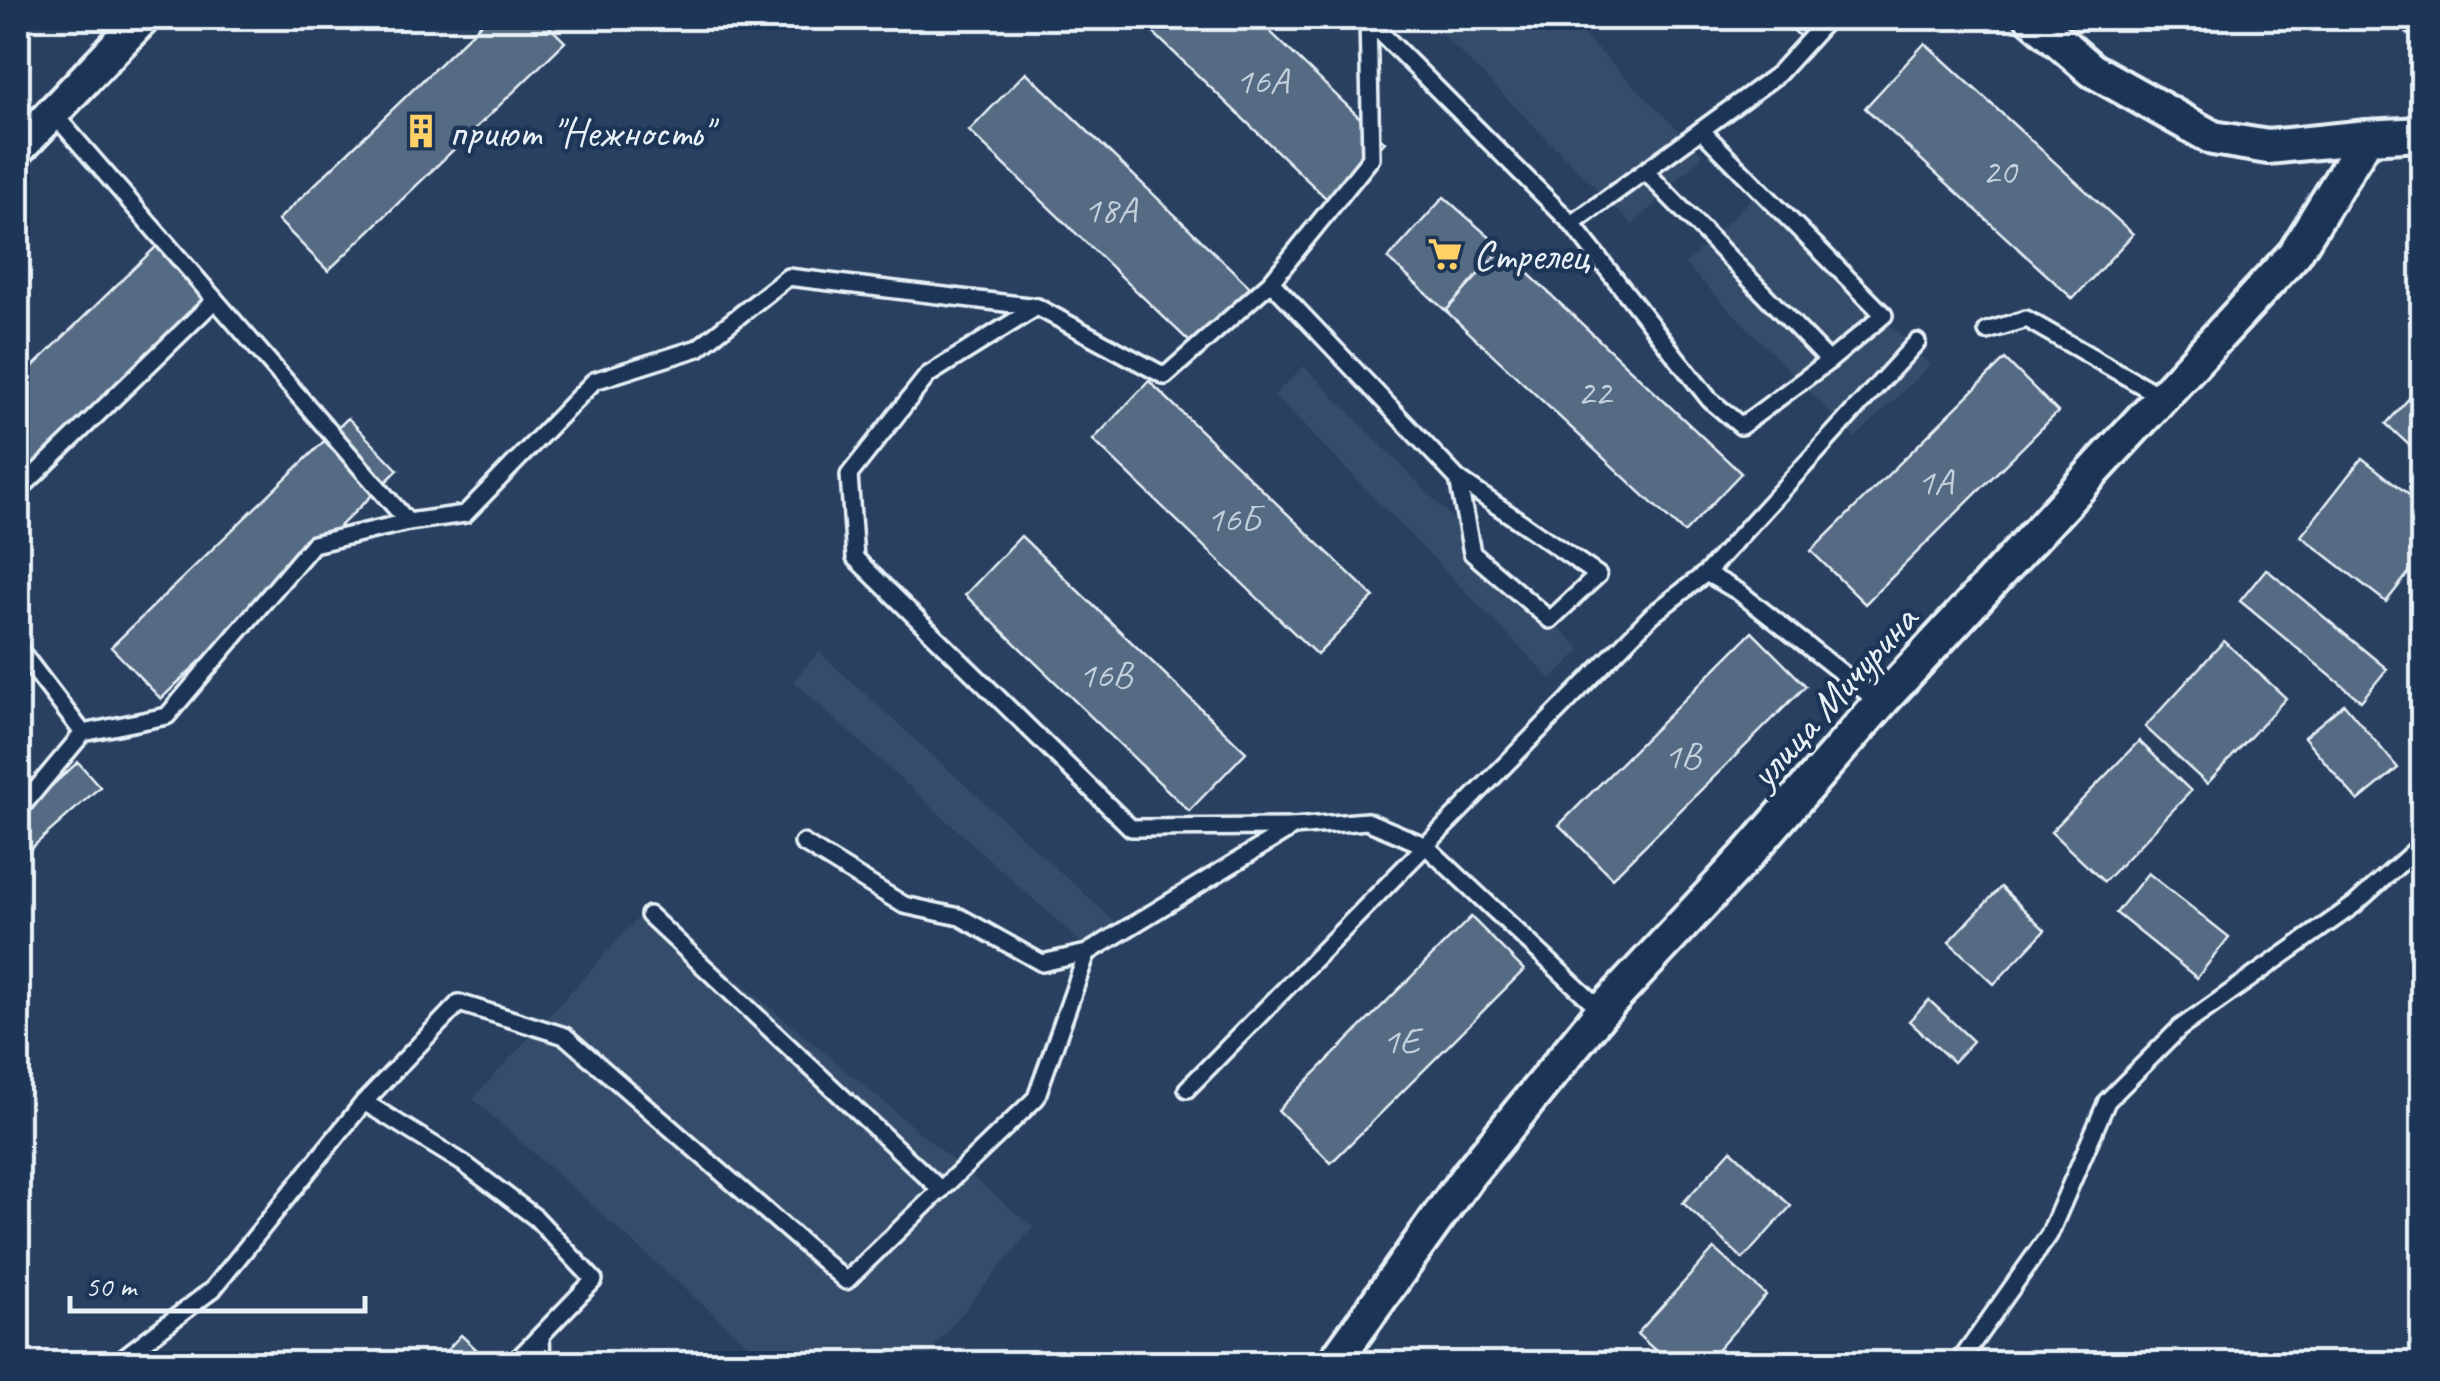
<svg xmlns="http://www.w3.org/2000/svg" width="2440" height="1381" font-family="Caveat,sans-serif">
<rect width="100%" height="100%" fill="#294061"/>
<filter id="ink" filterUnits="userSpaceOnUse"><feTurbulence type="fractalNoise" baseFrequency=".01" numOctaves="2"/><feDisplacementMap in="SourceGraphic" scale="20" xChannelSelector="R" yChannelSelector="G"/><feConvolveMatrix kernelMatrix="1 2 1 2 8 2 1 2 1" color-interpolation-filters="sRGB"/></filter>
<g filter="url(#ink)">
<g fill="#364d6b">
<path d="M1439,18H1566L1703,155L1633,225L1432,24Z"/>
<path d="M1759,191L1930,365L1855,438L1685,264Z"/>
<path d="M1304,366L1581,650L1551,679L1274,395Z"/>
<path d="M819,652L1123,929L1097,957L793,681Z"/>
<path d="M649,906L1033,1227L921,1363H768L473,1099Z"/>
</g>
<g fill="#556a83" stroke="#e8f1f8" stroke-width="2.5">
<path d="M487,18H541L565,42L328,271L278,220Z"/>
<path d="M1138,18H1256L1385,142L1329,201Z"/>
<path d="M1781,18H1828L1804,41Z"/>
<path d="M2392,18H2422V22L2408,35Z"/>
<path d="M1925,43L2133,234L2073,299L1865,108Z"/>
<path d="M1026,72L1250,287L1194,346L969,131Z"/>
<path d="M1444,197L1502,248L1446,311L1388,259Z"/>
<path d="M165,238L215,290L18,481V381Z"/>
<path d="M1502,249L1741,473L1684,533L1446,311Z"/>
<path d="M2005,359L2058,412L1865,604L1811,551Z"/>
<path d="M1149,381L1374,597L1317,655L1093,440Z"/>
<path d="M2422,384V457L2386,424Z"/>
<path d="M348,418L398,470L161,699L111,647Z"/>
<path d="M2362,458L2422,505V556L2386,602L2301,536Z"/>
<path d="M1021,536L1246,752L1189,811L965,595Z"/>
<path d="M2266,569L2387,669L2361,701L2240,601Z"/>
<path d="M1752,632L1806,686L1612,878L1559,825Z"/>
<path d="M2224,641L2286,698L2207,784L2145,727Z"/>
<path d="M2344,704L2398,768L2358,801L2304,737Z"/>
<path d="M2139,741L2191,791L2104,882L2051,832Z"/>
<path d="M78,762L100,787L18,860V816Z"/>
<path d="M2148,873L2229,937L2197,978L2116,913Z"/>
<path d="M2001,887L2045,930L1994,984L1949,942Z"/>
<path d="M1471,917L1524,970L1331,1163L1278,1110Z"/>
<path d="M1929,1000L1973,1041L1953,1062L1909,1021Z"/>
<path d="M1731,1150L1791,1206L1743,1259L1683,1203Z"/>
<path d="M1714,1249L1766,1295L1705,1364H1670L1637,1334Z"/>
<path d="M461,1335L492,1364H434Z"/>
</g>
<g fill="none" stroke-linecap="round" stroke-linejoin="round">
<g stroke="#e8f1f8" stroke-width="22">
<g id="lane">
<path d="M1367,19L1572,224L1778,74L1829,18"/>
<path d="M53,113L408,522L465,514L594,381L698,348L788,277L1037,307"/>
<path d="M1645,171L1829,361L1884,315L1701,130"/>
<path d="M1572,224L1709,399L1741,426L1829,361"/>
<path d="M1271,282L1458,479L1598,575L1550,620L1472,553L1458,479"/>
<path d="M1987,331L2026,319L2162,397"/>
<path d="M18,491L215,300"/>
<path d="M1706,573L1917,342"/>
<path d="M18,648L83,733"/>
<path d="M18,811L83,733L167,716L313,544L408,522"/>
<path d="M1293,827L1131,828L855,558L849,475L928,375L1037,307L1165,376L1271,282L1371,158L1368,18"/>
<path d="M803,843L904,905L960,917L1042,963L1087,953L1293,827L1367,821L1426,846L1602,1011"/>
<path d="M649,915L941,1190"/>
<path d="M1187,1089L1652,615L1706,573L1739,592L1880,703"/>
<path d="M364,1102L463,1163L536,1218L594,1280L513,1364"/>
<path d="M541,1335L542,1364"/>
<path d="M115,1364L213,1289L364,1102L459,1003L565,1036L846,1281L1036,1098L1087,953"/>
<path d="M1958,1364L2049,1235L2107,1101L2180,1028L2354,905L2422,844"/>
</g>
</g>
<g stroke="#e8f1f8" stroke-width="40">
<g id="street">
<path d="M2032,18L2092,70L2213,138L2268,147L2367,137"/>
<path d="M18,149L143,18"/>
<path d="M1333,1364L1469,1174L1602,1011L1749,853L1880,703L2295,253L2367,137L2422,134"/>
</g>
</g>
<use href="#lane" stroke="#1d3557" stroke-width="15"/>
<use href="#street" stroke="#1d3557" stroke-width="32"/>
</g>
</g>
<defs>
<g id="building-bare" transform="scale(2.7)"><path d="M-4-6H4V6H1V3H-1V6H-4ZM-2.5-4.3h1.7v1.8h-1.7ZM.8-4.3h1.7v1.8H.8ZM-2.5-1h1.7V.8h-1.7ZM.8-1h1.7V.8H.8Z" fill="#ffd166" stroke="#1d3557" stroke-width="2.5" paint-order="stroke"/></g>
<g id="supermarket-bare" transform="scale(2.7)"><path d="M-6-5.5h2.5l.6 2H6L4.5 2H-2.5L-4.4-4H-6ZM-1.5 3.2a1.3 1.3 0 1 0 .1 0ZM3 3.2a1.3 1.3 0 1 0 .1 0Z" fill="#ffd166" stroke="#1d3557" stroke-width="2.5" paint-order="stroke"/></g>
</defs>
<g fill-rule="evenodd">
<use href="#building-bare" x="421" y="131"/>
<use href="#supermarket-bare" x="1445" y="254"/>
</g>
<g text-anchor="middle" stroke-width="9" stroke-linejoin="round" paint-order="stroke">
<g font-size="38" fill="#c3cfdb">
<text x="1262" y="93">16А</text>
<text x="1999" y="184">20</text>
<text x="1110" y="222">18А</text>
<text x="1594" y="405">22</text>
<text x="1935" y="494">1А</text>
<text x="1233" y="531">16Б</text>
<text x="1105" y="687">16В</text>
<text x="1682" y="768">1В</text>
<text x="1401" y="1053">1Е</text>
</g>
<g font-size="42" fill="#e8f1f8" stroke="#1d3557" text-anchor="start">
<text x="449" y="146">приют "Нежность"</text>
<text x="1473" y="269">Стрелец</text>
</g>
<g font-size="42" fill="#e8f1f8" stroke="#1d3557">
<text transform="translate(1832 696) rotate(-48)" y="15">улица Мичурина</text>
</g>
</g>
<rect width="2440" height="1381" fill="none" stroke="#1d3557" stroke-width="60"/>
<rect x="30" y="30" width="2380" height="1321" fill="none" stroke="#e8f1f8" stroke-width="4" filter="url(#ink)"/>
<path d="M70 1296v15h295v-15" fill="none" stroke="#e8f1f8" stroke-width="5"/>
<text x="85" y="1296" font-size="30" fill="#e8f1f8" stroke="#1d3557" stroke-width="8" paint-order="stroke">50 m</text>
</svg>
